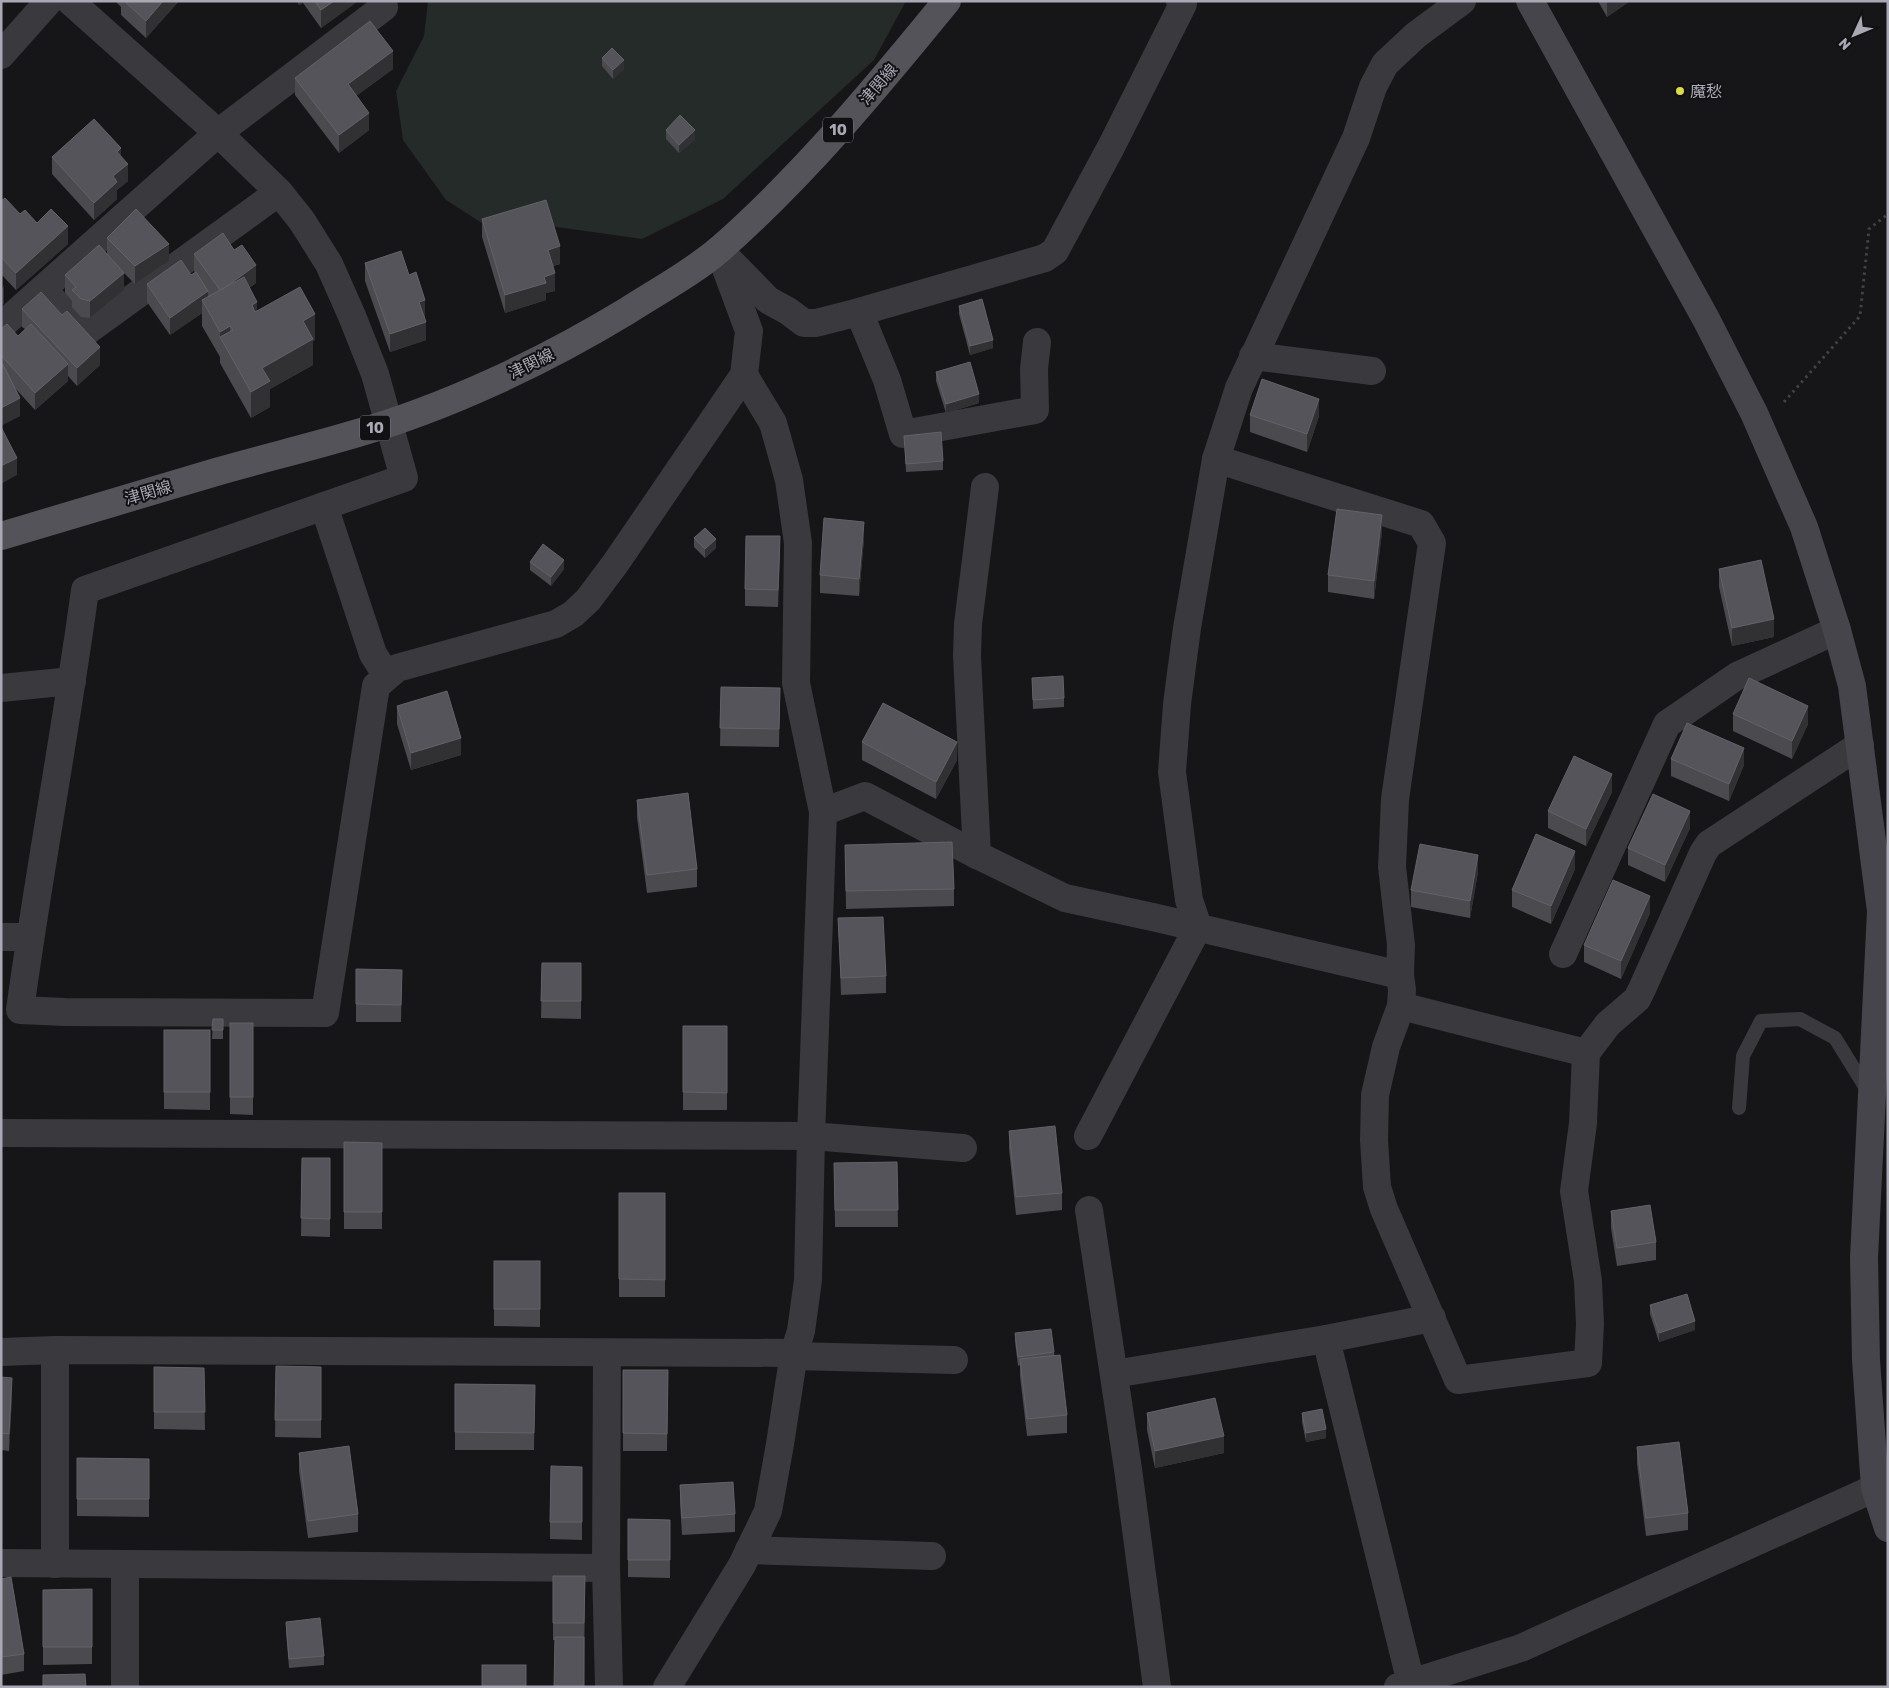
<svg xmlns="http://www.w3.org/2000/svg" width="1889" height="1688" font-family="Rubik,'Noto Sans JP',sans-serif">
<rect width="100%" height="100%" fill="#161517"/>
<path fill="#242b28" d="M428,1H906L874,60L723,199L642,239L528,223L488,227L446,200L403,140L396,91L424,36Z"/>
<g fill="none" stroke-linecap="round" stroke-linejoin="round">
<path stroke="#414147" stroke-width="3" stroke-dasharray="2.5 4" stroke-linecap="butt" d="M1784,402L1860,316L1869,229L1888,214"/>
<path stroke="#3a393e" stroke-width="14" d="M1739,1108L1743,1056L1761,1021L1800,1019L1835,1038L1869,1093"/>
<g stroke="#3a393e" stroke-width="28">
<path d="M70,1L218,133L279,192L302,221L329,264L352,316L375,374L404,478L85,590C66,731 39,870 20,1010L65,1012L325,1013L376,686L397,668L556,624L573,614L588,600L615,564L744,375L749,331L719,250"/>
<path d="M1,55L49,1"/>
<path d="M727,258L768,300L788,311L804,323H816L859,312L1045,258L1055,251L1111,147L1183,4L1180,1"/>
<path d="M43,289L83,334L279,192"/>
<path d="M859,312L887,380L903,434L1035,410L1034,369L1037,342"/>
<path d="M1,326L218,133L384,7L381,1"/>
<path d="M1253,356L1372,371"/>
<path d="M1216,459L1421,524L1432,543L1395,799L1392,867L1401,945L1400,975L1402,990L1401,1006L1386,1047L1375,1095L1374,1140L1377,1187L1384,1209L1458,1380L1588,1363L1590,1324L1588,1281L1574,1191L1583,1123L1586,1053"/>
<path d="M324,506L373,654L387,676"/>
<path d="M1,688L72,681"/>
<path d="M823,812L865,796L977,855L1065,898L1157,918L1400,975"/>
<path d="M977,855L967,656L968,624L985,487"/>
<path d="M1,937H30"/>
<path d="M1563,954L1667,724L1737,676L1837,630"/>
<path d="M1401,1006L1586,1053L1608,1024L1637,999L1642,989L1703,853L1709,844L1860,745"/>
<path d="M1,1133L811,1136L963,1148"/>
<path d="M1088,1136L1198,927L1189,900L1172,772L1177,704L1187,628L1216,459L1239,388L1356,138L1373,87L1385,64L1416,35L1462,1"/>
<path d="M1089,1210L1128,1469L1157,1687"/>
<path d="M1326,1339L1412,1687"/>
<path d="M55,1350V1564"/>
<path d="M1,1352L55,1350L794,1353"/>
<path d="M607,1354L606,1568L609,1687"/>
<path d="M793,1356L954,1360"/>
<path d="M1114,1374L1326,1339L1432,1318"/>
<path d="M749,1550L932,1556"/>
<path d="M1,1563L606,1568"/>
<path d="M125,1687V1564"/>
<path d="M667,1687L742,1565L768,1511L780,1444L794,1353L801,1331L808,1280L811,1136L823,812L796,683L798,543L789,480L773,423L744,375"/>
<path d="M1398,1687L1521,1648L1875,1488"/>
</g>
<path stroke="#46454b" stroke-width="28" d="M1530,1L1706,319L1754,413L1804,527L1837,630L1852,686L1881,911L1864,1258L1866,1360L1875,1488L1888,1528"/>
<path stroke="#54535a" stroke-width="28" d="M1,536C73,515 144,493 216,472C261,459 307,448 351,435C446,408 543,362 627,311C658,291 692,273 720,249C804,175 876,88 947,1"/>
</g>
<g fill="#4a4a4f">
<path d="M117,1H179L146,38L121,15V7L117,3Z"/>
<path d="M297,1H358L321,28L303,3L299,5Z"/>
<path d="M1598,1H1630L1607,17Z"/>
<path d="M602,58L624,69L613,79L602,66Z"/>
<path d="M393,69L356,96L369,130L339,153L295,95V78Z"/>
<path d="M666,130L695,139L679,153L666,139Z"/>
<path d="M121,156L128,181L117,190V199L94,220L52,174V157Z"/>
<path d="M1,201L20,214L37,223L68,244L16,290L1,274Z"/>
<path d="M482,219L560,264L553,266L555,291L546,293V300L505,313L482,237Z"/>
<path d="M107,238L169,261L135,284L124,273V290L90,318L81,317L72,307V301L65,293V275L107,253Z"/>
<path d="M194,254L256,283L249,288L257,311L315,340L313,341V365L270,389V407L251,418L220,363V357L202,326V313L170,335L147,302V284L191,275L195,273L194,271Z"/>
<path d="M365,263L409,275L425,318H424L426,340L390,352L365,281Z"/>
<path d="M959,306L993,348L970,355L959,314Z"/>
<path d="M22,309L100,365L77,386L68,376V381L35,410L14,387L20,416L1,425V329L18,336L25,329L22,327Z"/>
<path d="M936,372L979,403L946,413L936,381Z"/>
<path d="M1250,415L1319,416L1307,452L1250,432Z"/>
<path d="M904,436L943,461V470L906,472Z"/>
<path d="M1382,532L1374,599L1328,592V575Z"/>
<path d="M694,538L716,548L705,558L694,547Z"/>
<path d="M864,539L859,596L820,593V575Z"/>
<path d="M780,554L778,607L745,606V589Z"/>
<path d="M530,562L564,569L551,586L530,570Z"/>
<path d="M1719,569L1774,637L1732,646L1719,587Z"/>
<path d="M1032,678L1064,698V707L1033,709Z"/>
<path d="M721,687L780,688L779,747L720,746Z"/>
<path d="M397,706L461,755L411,770L397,724Z"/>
<path d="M1733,714L1808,724L1792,759L1733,731Z"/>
<path d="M862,742L957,760L936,799L862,760Z"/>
<path d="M1671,759L1744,765L1729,801L1671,776Z"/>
<path d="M1612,792L1586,846L1548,828V811Z"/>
<path d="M637,800L697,869V887L647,893L637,817Z"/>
<path d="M1690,828L1665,882L1628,865V848Z"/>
<path d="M845,845L954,889V906L846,909Z"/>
<path d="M1575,869L1551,924L1512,907V890Z"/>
<path d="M1478,872L1470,918L1411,907V890Z"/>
<path d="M1650,913L1621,979L1584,962V945Z"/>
<path d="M838,918L886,976V993L841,995Z"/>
<path d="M542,963H581V1019L541,1018Z"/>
<path d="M356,969L402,970L401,1022H356Z"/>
<path d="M213,1019H223V1039H212Z"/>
<path d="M230,1023H253V1115L230,1114Z"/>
<rect x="683" y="1026" width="44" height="84"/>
<path d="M164,1030H210V1110L164,1109Z"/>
<path d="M1009,1131L1062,1193V1210L1016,1215L1009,1149Z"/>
<path d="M344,1142L382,1143V1229H344Z"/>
<path d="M302,1158H330V1237L301,1236Z"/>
<path d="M897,1162L898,1227H835L834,1163Z"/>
<rect x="619" y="1193" width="46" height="104"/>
<path d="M1611,1211L1656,1242V1260L1617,1266L1611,1228Z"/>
<path d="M494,1261H540V1327L494,1326Z"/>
<path d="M1650,1305L1695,1330L1659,1342L1650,1314Z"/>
<path d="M1015,1333L1054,1352L1067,1415V1433L1027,1436L1020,1376V1365L1018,1366L1015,1342Z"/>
<path d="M276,1366L321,1367V1438L275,1437Z"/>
<path d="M154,1367L204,1368L205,1430L154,1429Z"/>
<path d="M623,1370H668L667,1451H623Z"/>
<path d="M1,1377L12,1396L9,1451L1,1450Z"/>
<path d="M455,1384L535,1385L534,1450H455Z"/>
<path d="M1147,1413L1224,1453L1155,1468L1147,1430Z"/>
<path d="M1302,1413L1326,1438L1306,1442L1302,1422Z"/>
<path d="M1637,1447L1688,1513V1530L1646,1536L1637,1464Z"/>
<path d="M299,1453L358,1514V1532L308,1538L299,1471Z"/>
<path d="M77,1458L149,1459V1517L77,1516Z"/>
<path d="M582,1467V1540L550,1539V1522Z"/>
<path d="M680,1485L735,1514V1532L682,1535L680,1503Z"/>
<path d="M628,1519L670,1520V1578L628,1577Z"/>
<path d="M585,1576L584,1687L555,1640H553V1623Z"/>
<path d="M1,1579L24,1654V1671L1,1675Z"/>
<path d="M92,1589V1664L43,1665V1590Z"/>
<path d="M286,1622L324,1656V1665L289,1668L286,1631Z"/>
</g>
<g fill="#313134">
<path d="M163,1H179L146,38V21Z"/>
<path d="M299,1H303V3L299,5Z"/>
<path d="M334,1H358L321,28V10Z"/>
<path d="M1607,1H1630L1607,17Z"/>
<path d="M393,51V69L348,102V84Z"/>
<path d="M624,60V69L613,79V70Z"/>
<path d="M369,113V130L339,153V135Z"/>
<path d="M695,130V139L679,153V145Z"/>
<path d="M121,148V166L117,152Z"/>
<path d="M128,164V181L117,190V199L94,220V203L113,176Z"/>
<path d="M68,226V244L16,290V273Z"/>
<path d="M169,244V261L135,284V266Z"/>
<path d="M560,246V264L548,267V250Z"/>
<path d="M256,265V283L220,308V291Z"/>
<path d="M124,273V290L90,318V301Z"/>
<path d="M555,273V291L546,293V300L505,313V295L544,277Z"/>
<path d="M4,286V304L1,306V289Z"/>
<path d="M208,291V308L202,300V313L170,335V318Z"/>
<path d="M425,300V318L419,320V302Z"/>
<path d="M257,302V328L252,305Z"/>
<path d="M315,314V340L313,341V365L270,389V407L251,418V392L262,368L303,321Z"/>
<path d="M426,322V340L390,352V334Z"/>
<path d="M230,326V352L220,337V357V332Z"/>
<path d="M993,340V348L970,355V346Z"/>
<path d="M100,347V365L77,386V368Z"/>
<path d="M68,364V381L35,410V393Z"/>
<path d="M979,394V403L946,413V404Z"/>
<path d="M20,398V416L1,426V408Z"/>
<path d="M1319,399V416L1307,452V434Z"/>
<path d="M17,458V475L1,484V466Z"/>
<path d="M1382,515V532L1374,599V581Z"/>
<path d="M864,522V539L859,596V579Z"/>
<path d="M716,539V548L705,558V549Z"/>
<path d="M564,560V569L551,586V577Z"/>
<path d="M1774,619V637L1732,646V628Z"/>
<path d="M1808,706V724L1792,759V741Z"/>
<path d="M461,738V755L411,770V753Z"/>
<path d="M957,742V760L936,799V782Z"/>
<path d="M1744,748V765L1729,801V784Z"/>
<path d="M1612,774V792L1586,846V829Z"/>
<path d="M1690,811V828L1665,882V865Z"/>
<path d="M1575,851V869L1551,924V906Z"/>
<path d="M1478,855V872L1470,918V901Z"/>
<path d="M1650,896V913L1621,979V961Z"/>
<path d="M1695,1321V1330L1659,1342V1333Z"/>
<path d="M12,1378V1396L9,1451V1434Z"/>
<path d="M1326,1429V1438L1306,1442V1433Z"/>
<path d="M1224,1436V1453L1155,1468V1451Z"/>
</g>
<g fill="#54545a" stroke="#626268">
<path d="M124,1H163L146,21Z"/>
<path d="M315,1H334L321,10Z"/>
<path d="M370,21L393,51L348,84L369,113L339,135L295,78Z"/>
<path d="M612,48L624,60L613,70L602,58Z"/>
<path d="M680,115L695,130L679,145L666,130Z"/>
<path d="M94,119L121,148L117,152L128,164L113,176L117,182L94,203L52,157Z"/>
<path d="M5,198L20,214L25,210L37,223L51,209L68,226L16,273L1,257V201Z"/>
<path d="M546,200L560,246L548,250L555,273L544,277L546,283L505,295L482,219Z"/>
<path d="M136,209L169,244L135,266L107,238Z"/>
<path d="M223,233L234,250L242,245L256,265L226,287L220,290L194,254Z"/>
<path d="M99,245L124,273L90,301L81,299L72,290L76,287L65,275Z"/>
<path d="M401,251L409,275L416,272L425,300L419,302L426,322L390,334L365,263Z"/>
<path d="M181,260L191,275L196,272L208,291L170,318L147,284Z"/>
<path d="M244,277L257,302L252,305L255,312L300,287L315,314L303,321L313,339L262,368L270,381L251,392L220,337L233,330L230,326L220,332L202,300Z"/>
<path d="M41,292L62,315L67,311L100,347L77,368L22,309Z"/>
<path d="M982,299L993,340L970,346L959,306Z"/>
<path d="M7,324L18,336L31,324L68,364L35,393L1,355V329Z"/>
<path d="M1,361L20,398L1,408Z"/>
<path d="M970,362L979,394L946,404L936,372Z"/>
<path d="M1262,379L1319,399L1307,434L1250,415Z"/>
<path d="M1,427L17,458L1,466Z"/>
<path d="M941,432L943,461L906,464L904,436Z"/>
<path d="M1337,509L1382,515L1374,581L1328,575Z"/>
<path d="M824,518L864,522L859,579L820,575Z"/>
<path d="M705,528L716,539L705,549L694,538Z"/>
<path d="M746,536H780L778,590L745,589Z"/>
<path d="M543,544L564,560L551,577L530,562Z"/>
<path d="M1761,560L1774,619L1732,628L1719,569Z"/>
<path d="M1063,676L1064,698L1033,700L1032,678Z"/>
<path d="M1749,678L1808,706L1792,741L1733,714Z"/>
<path d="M721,687L780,688L779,729L720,728Z"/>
<path d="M447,691L461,738L411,753L397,706Z"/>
<path d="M883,703L957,742L936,782L862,742Z"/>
<path d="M1687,723L1744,748L1729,784L1671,759Z"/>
<path d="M1574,756L1612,774L1586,829L1548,811Z"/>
<path d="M688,793L697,869L647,875L637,800Z"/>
<path d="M1653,794L1690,811L1665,865L1628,848Z"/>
<path d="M1536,834L1575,851L1551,906L1512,890Z"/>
<path d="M952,842L954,889L846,891L845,845Z"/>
<path d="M1420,844L1478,855L1470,901L1411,890Z"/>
<path d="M1613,880L1650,896L1621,961L1584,945Z"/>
<path d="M883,917L886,976L841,978L838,918Z"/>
<path d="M542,963H581V1001H541Z"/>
<path d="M356,969L402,970L401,1005L356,1004Z"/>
<path d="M213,1019H223V1030H212Z"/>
<rect x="230" y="1023" width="23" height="74"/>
<path d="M683,1026H727V1093L683,1092Z"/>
<rect x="164" y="1030" width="46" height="62"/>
<path d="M1055,1126L1062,1193L1016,1197L1009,1131Z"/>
<path d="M344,1142L382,1143V1212H344Z"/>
<path d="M302,1158H330V1219L301,1218Z"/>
<path d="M897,1162L898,1210H835L834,1163Z"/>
<path d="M619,1193H665V1280L619,1279Z"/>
<path d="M1650,1205L1656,1242L1617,1248L1611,1211Z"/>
<rect x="494" y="1261" width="46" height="48"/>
<path d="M1687,1294L1695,1321L1659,1333L1650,1305Z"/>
<path d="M1051,1329L1054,1352L1018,1357L1015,1333Z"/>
<path d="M1060,1355L1067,1415L1027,1419L1020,1359Z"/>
<path d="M276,1366L321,1367V1420H275Z"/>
<path d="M154,1367L204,1368L205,1412H154Z"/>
<path d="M623,1370H668L667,1434L623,1433Z"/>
<path d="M1,1377L12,1378L9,1434L1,1433Z"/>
<path d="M455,1384L535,1385L534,1433L455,1432Z"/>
<path d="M1215,1398L1224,1436L1155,1451L1147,1413Z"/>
<path d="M1322,1409L1326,1429L1306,1433L1302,1413Z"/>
<path d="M1679,1442L1688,1513L1646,1518L1637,1447Z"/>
<path d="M349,1446L358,1514L308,1521L299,1453Z"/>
<path d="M77,1458L149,1459V1499H77Z"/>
<path d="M551,1466L582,1467V1522H550Z"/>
<path d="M733,1482L735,1514L682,1518L680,1485Z"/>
<path d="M628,1519L670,1520V1560H628Z"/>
<path d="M553,1576H585L584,1623H553Z"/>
<path d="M11,1577L24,1654L1,1657V1579Z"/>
<path d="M92,1589V1647H43V1590Z"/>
<path d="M320,1618L324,1656L289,1659L286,1622Z"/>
<path d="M555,1637H584V1687H554Z"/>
<rect x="482" y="1665" width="44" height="22"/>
<path d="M85,1674L86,1687H43V1675Z"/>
</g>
<circle fill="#dddc47" stroke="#111012" stroke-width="2" cx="1680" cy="91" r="5"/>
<g text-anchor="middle" stroke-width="4" stroke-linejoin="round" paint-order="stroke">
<g fill="#111012" stroke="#7b7b85" stroke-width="1">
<rect x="823" y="117.5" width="30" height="25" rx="4"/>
<rect x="360" y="415.5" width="30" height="25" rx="4"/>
</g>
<g font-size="15" font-weight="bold" fill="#a9a9b6">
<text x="838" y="135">10</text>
<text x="375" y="433">10</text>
</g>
<g font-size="16" fill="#a9a9b6" stroke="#111012">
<text transform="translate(878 84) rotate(-49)" y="6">津関線</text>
<text transform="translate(531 363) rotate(-26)" y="6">津関線</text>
<text transform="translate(148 492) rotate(-16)" y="6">津関線</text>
</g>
<g font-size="16" fill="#a9a9b6" stroke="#111012" text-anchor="start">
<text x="1690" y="97">魔愁</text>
</g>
</g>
<rect width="1889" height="1688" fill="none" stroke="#a9a9b6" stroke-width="5"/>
<g transform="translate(1854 35) rotate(226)" stroke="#111012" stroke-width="4" paint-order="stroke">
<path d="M0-4L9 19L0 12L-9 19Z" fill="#a9a9b6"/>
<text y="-8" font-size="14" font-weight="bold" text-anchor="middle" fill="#a9a9b6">N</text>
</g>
</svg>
